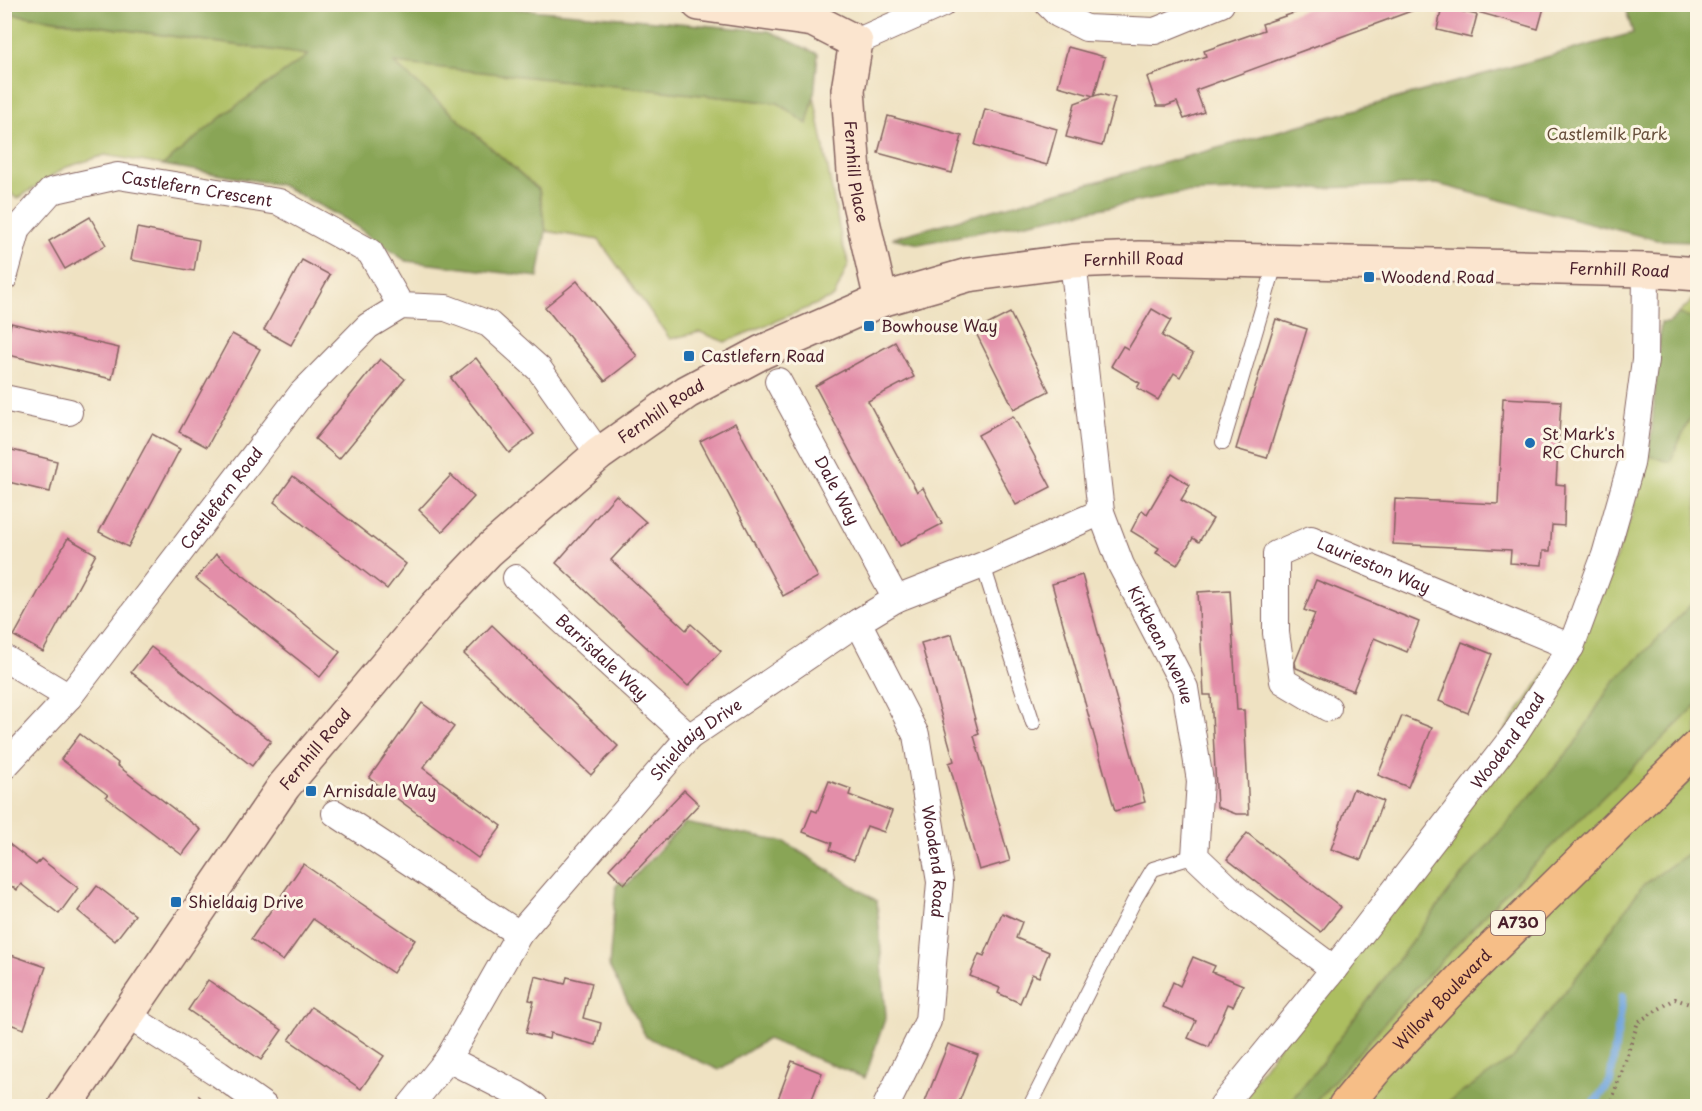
<svg xmlns="http://www.w3.org/2000/svg" width="1702" height="1111" font-family="'Playpen Sans',sans-serif">
<rect width="100%" height="100%" fill="#fcf5e5"/>
<filter id="ink" filterUnits="userSpaceOnUse"><feTurbulence type="fractalNoise" baseFrequency=".0167" numOctaves="2"/><feDisplacementMap in="SourceGraphic" scale="12" xChannelSelector="R" yChannelSelector="G"/><feConvolveMatrix kernelMatrix="1 2 1 2 8 2 1 2 1" color-interpolation-filters="sRGB"/></filter>
<filter id="wash" filterUnits="userSpaceOnUse"><feTurbulence type="fractalNoise" baseFrequency=".008" numOctaves="4" result="noise"/><feDisplacementMap in="SourceGraphic" scale="24" xChannelSelector="R" yChannelSelector="G"/><feGaussianBlur stdDeviation="1.35" result="paint"/><feColorMatrix in="noise" values="0 0 0 0 0 0 0 0 0 0 0 0 0 0 0 0 0 1.4 0 .05"/><feComposite in="paint" operator="in"/></filter>
<g filter="url(#wash)">
<rect width="100%" height="100%" fill="#efe2c2"/>
<g fill="#acbe61" stroke="#7b6e46" stroke-width="1.5">
<path d="M4,13L309,55L225,114L163,165L105,155L64,168L17,199L5,188Z"/>
<path d="M393,62L778,103L806,123L814,96L842,243L849,263L834,297L725,342L700,332L670,339L599,240L546,231L539,190Z"/>
<path d="M1697,296V1106H1236L1603,593L1632,514L1651,438L1661,323H1669Z"/>
</g>
<g fill="#89a557" stroke="#6a6241" stroke-width="1.5">
<path d="M5,4L474,5L769,31L818,54L814,96L807,124L778,103L394,63L539,190L546,231L538,277L406,261L345,219L281,185L163,165L225,114L308,55L5,13Z"/>
<path d="M1624,5H1697V241L1657,240L1437,184L1180,193L919,244L892,238L1633,33Z"/>
<path d="M1679,314L1697,319V402L1670,462L1647,455L1651,438L1661,323H1669Z"/>
<path d="M1697,598V705L1517,881L1408,996L1312,1106H1286L1317,1069L1453,886L1574,745L1612,683L1645,652Z"/>
<path d="M684,823L785,842L877,901L886,1016L865,1078L767,1039L719,1070L646,1037L609,966L616,886L620,882L627,885Z"/>
<path d="M1697,847V1106H1442L1513,1058L1588,962L1642,886Z"/>
</g>
<g fill="none" stroke-linecap="round" stroke-linejoin="round">
<path stroke="#6fa4dc" stroke-width="8" d="M1592,1106L1610,1082L1623,996"/>
</g>
<g id="blocks">
<g fill="#e38ea9">
<path d="M1320,4H1421L1422,7L1196,90L1204,112L1184,119L1177,102L1166,106H1157L1147,77L1206,56L1204,51L1264,30L1262,24Z"/>
<path d="M1475,4H1545L1538,29L1474,11Z"/>
<path d="M1442,7L1477,15L1471,38L1437,30Z"/>
<path d="M1068,47L1105,57L1094,96L1101,94L1115,98L1102,146L1066,137L1075,103L1094,96L1058,86Z"/>
<path d="M985,109L1057,129L1047,165L975,145Z"/>
<path d="M888,116L962,136L952,173L878,153Z"/>
<path d="M90,217L106,245L65,269L49,241Z"/>
<path d="M137,228L199,240L194,271L131,260Z"/>
<path d="M302,260L330,275L291,345L264,330Z"/>
<path d="M577,281L637,356L605,381L545,307Z"/>
<path d="M1152,309L1171,320L1162,336L1193,354L1180,377L1174,373L1158,400L1137,388L1140,383L1111,366L1123,346L1128,349Z"/>
<path d="M1010,313L1049,391L1014,409L975,331Z"/>
<path d="M1276,319L1307,329L1267,458L1236,449Z"/>
<path d="M11,323L119,348L112,379L4,354Z"/>
<path d="M232,334L260,349L207,447L179,432Z"/>
<path d="M895,342L914,377L868,401L917,492L923,488L942,524L900,546L815,386Z"/>
<path d="M476,358L534,434L509,453L451,378Z"/>
<path d="M380,359L405,379L339,459L315,439Z"/>
<path d="M1503,398L1561,401L1556,484L1565,485L1564,526L1552,525L1550,551H1543L1542,565L1510,563L1511,550L1393,544L1395,499L1498,504Z"/>
<path d="M1013,416L1051,487L1016,505L978,435Z"/>
<path d="M735,423L818,577L783,596L700,441Z"/>
<path d="M152,434L180,449L128,547L99,532Z"/>
<path d="M4,448L57,461L50,492L4,481Z"/>
<path d="M1171,473L1190,485L1181,500L1213,519L1199,542L1193,538L1177,565L1156,553L1159,548L1131,531L1142,510L1147,514Z"/>
<path d="M451,475L474,497L442,532L419,510Z"/>
<path d="M293,476L406,564L387,589L274,502Z"/>
<path d="M616,495L646,522L611,560L686,630L691,624L721,651L688,686L556,563Z"/>
<path d="M68,538L96,554L43,652L14,636Z"/>
<path d="M216,554L340,652L320,677L196,579Z"/>
<path d="M1082,575L1145,802L1115,811L1052,584Z"/>
<path d="M1316,580L1419,622L1407,652L1374,638L1353,691L1296,668L1295,662L1315,614L1304,610Z"/>
<path d="M1230,590L1237,710H1244L1249,814H1236L1217,807L1211,695H1204L1198,592Z"/>
<path d="M492,625L618,746L591,775L464,654Z"/>
<path d="M952,634L979,734L974,736L1010,861L979,870L949,763L954,761L921,643Z"/>
<path d="M1462,642L1492,654L1468,713L1439,701Z"/>
<path d="M151,647L271,741L252,766L131,672Z"/>
<path d="M422,703L454,727L423,768L502,826L478,858L369,778Z"/>
<path d="M1402,716L1432,728L1408,787L1378,775Z"/>
<path d="M80,734L118,763L117,765L201,830L182,855L106,797L108,795L61,759Z"/>
<path d="M829,781L851,789L849,795L892,811L884,832L867,826L854,860L830,850L832,843L803,832L812,810L817,812Z"/>
<path d="M1353,789L1383,801L1361,860L1331,849Z"/>
<path d="M684,790L699,804L624,884L609,869Z"/>
<path d="M1247,833L1341,907L1321,932L1227,859Z"/>
<path d="M4,840L36,865L41,859L78,888L59,914L21,884L17,890L4,881Z"/>
<path d="M303,864L415,940L393,973L313,919L283,961L251,939Z"/>
<path d="M97,886L135,915L115,941L78,911Z"/>
<path d="M1002,913L1022,922L1016,938L1049,952L1039,977L1032,974L1020,1003L998,993L1000,988L970,976L979,954L984,956Z"/>
<path d="M11,955L46,967L24,1029L4,1022V974Z"/>
<path d="M1193,957L1215,966L1212,972L1243,985L1233,1006L1228,1004L1209,1047L1188,1038L1196,1021L1163,1007L1173,982L1180,986Z"/>
<path d="M535,976L565,984L567,977L592,983L583,1018L601,1023L596,1045L550,1033L549,1039L526,1033L534,1001L529,1000Z"/>
<path d="M208,980L282,1030L261,1060L188,1010Z"/>
<path d="M311,1007L384,1056L361,1089L289,1040Z"/>
<path d="M948,1044L978,1055L957,1107H923Z"/>
<path d="M792,1061L822,1073L809,1107H775Z"/>
</g>
</g>
</g>
<g filter="url(#ink)">
<use href="#blocks" fill-opacity="0" stroke="#846360" stroke-width="1.5"/>
<g fill="none" stroke-linecap="round" stroke-linejoin="round">
<g stroke="#846360" stroke-width="16">
<g id="lane">
<path d="M1223,442L1276,261"/>
<path d="M983,565L1033,723"/>
<path d="M1030,1106L1135,899L1153,869L1195,856"/>
</g>
</g>
<g stroke="#846360" stroke-width="28">
<g id="street">
<path d="M1048,4L1058,14L1086,28L1155,31L1221,4"/>
<path d="M856,42L942,4"/>
<path id="s1" d="M1073,261L1101,512L1121,565L1185,688L1200,781L1195,856L1240,899L1334,969"/>
<path id="s2" d="M4,278L18,228L51,191L118,176L279,202L370,252L401,306"/>
<path id="s3" d="M778,381L896,599"/>
<path d="M4,398L69,412"/>
<path id="s4" d="M516,578L689,737"/>
<path id="s5" d="M858,622L916,735L940,882L928,1021L886,1106"/>
<path d="M4,658L69,697"/>
<path id="s6" d="M1328,708L1283,681L1276,633V554L1311,539L1571,647"/>
<path id="s7" d="M4,767L69,697L302,393L368,326L401,306L446,308L489,324L539,369L599,454"/>
<path d="M335,813L519,934"/>
<path d="M127,1015L219,1074L264,1106"/>
<path d="M448,1059L517,1094L535,1106"/>
<path id="s8" d="M410,1106L448,1059L519,934L689,737L858,622L896,599L983,565L1101,512"/>
<path id="s9" d="M1222,1106L1334,969L1515,734L1571,647L1605,555L1631,464L1645,360L1646,270"/>
</g>
</g>
<g stroke="#846360" stroke-width="36">
<g id="secondary">
<path id="s10" d="M699,4L813,20L856,42L848,90L855,186L881,300"/>
<path id="s11" d="M65,1106L284,786L436,606L488,551L599,454L687,392L762,352L881,300L968,275L1073,261L1139,258L1646,270L1698,274"/>
</g>
</g>
<g stroke="#846360" stroke-width="36">
<g id="primary">
<path id="s12" d="M1345,1106L1379,1065L1467,973L1698,746"/>
</g>
</g>
<g stroke="#846360" stroke-width="4" stroke-dasharray="1.5 4.5" stroke-linecap="butt">
<path d="M191,1106L203,1093"/>
<path d="M1610,1106L1638,1022L1675,999L1698,1007"/>
</g>
<use href="#lane" stroke="#fff" stroke-width="14"/>
<use href="#street" stroke="#fff" stroke-width="26"/>
<use href="#secondary" stroke="#fbe5cf" stroke-width="33"/>
<use href="#primary" stroke="#f6be87" stroke-width="33"/>
</g>
</g>
<g fill="#1f6fb2" stroke="#fcf5e5" stroke-width="2">
<rect x="1363" y="271" width="12" height="12" rx="3"/>
<rect x="863" y="320" width="12" height="12" rx="3"/>
<rect x="683" y="350" width="12" height="12" rx="3"/>
<circle cx="1530" cy="443" r="6"/>
<rect x="305" y="785" width="12" height="12" rx="3"/>
<rect x="170" y="896" width="12" height="12" rx="3"/>
</g>
<g text-anchor="middle" stroke-width="6" stroke-linejoin="round" paint-order="stroke">
<rect fill="#fcf5e5" stroke="#7f5f63" stroke-width="1.5" x="1491" y="911" width="54" height="24" rx="4.5"/>
<g font-size="15" font-weight="bold" fill="#4a1f2b">
<text x="1518" y="928">A730</text>
</g>
<g font-size="16" fill="#674f3b" stroke="#fcf5e5">
<text x="1607" y="140">Castlemilk Park</text>
</g>
<g font-size="16" fill="#4a1f2b" stroke="#fcf5e5">
<text dy="6" stroke="none"><textPath href="#s10" startOffset="294">Fernhill Place</textPath></text>
<text dy="6" stroke="none"><textPath href="#s2" startOffset="250">Castlefern Crescent</textPath></text>
<text dy="6" stroke="none"><textPath href="#s11" startOffset="1426">Fernhill Road</textPath></text>
<text dy="6" stroke="none"><textPath href="#s11" startOffset="1912">Fernhill Road</textPath></text>
<text dy="6" stroke="none"><textPath href="#s11" startOffset="922">Fernhill Road</textPath></text>
<text dy="6" stroke="none"><textPath href="#s3" startOffset="124">Dale Way</textPath></text>
<text dy="6" stroke="none"><textPath href="#s7" startOffset="346">Castlefern Road</textPath></text>
<text dy="6" stroke="none"><textPath href="#s6" startOffset="286">Laurieston Way</textPath></text>
<text dy="6" stroke="none"><textPath href="#s1" startOffset="399">Kirkbean Avenue</textPath></text>
<text dy="6" stroke="none"><textPath href="#s4" startOffset="117">Barrisdale Way</textPath></text>
<text dy="6" stroke="none"><textPath href="#s9" startOffset="464">Woodend Road</textPath></text>
<text dy="6" stroke="none"><textPath href="#s8" startOffset="468">Shieldaig Drive</textPath></text>
<text dy="6" stroke="none"><textPath href="#s11" startOffset="436">Fernhill Road</textPath></text>
<text dy="6" stroke="none"><textPath href="#s5" startOffset="255">Woodend Road</textPath></text>
<text dy="6" stroke="none"><textPath href="#s12" startOffset="144">Willow Boulevard</textPath></text>
</g>
<g font-size="16" fill="#4a1f2b" stroke="#fcf5e5" text-anchor="start">
<text x="1381" y="283">Woodend Road</text>
<text x="881" y="332">Bowhouse Way</text>
<text x="701" y="362">Castlefern Road</text>
<text x="1542" y="440">St Mark's<tspan x="1542" dy="18">RC Church</tspan></text>
<text x="323" y="797">Arnisdale Way</text>
<text x="188" y="908">Shieldaig Drive</text>
</g>
</g>
<rect width="1702" height="1111" fill="none" stroke="#fcf5e5" stroke-width="24"/>
</svg>
